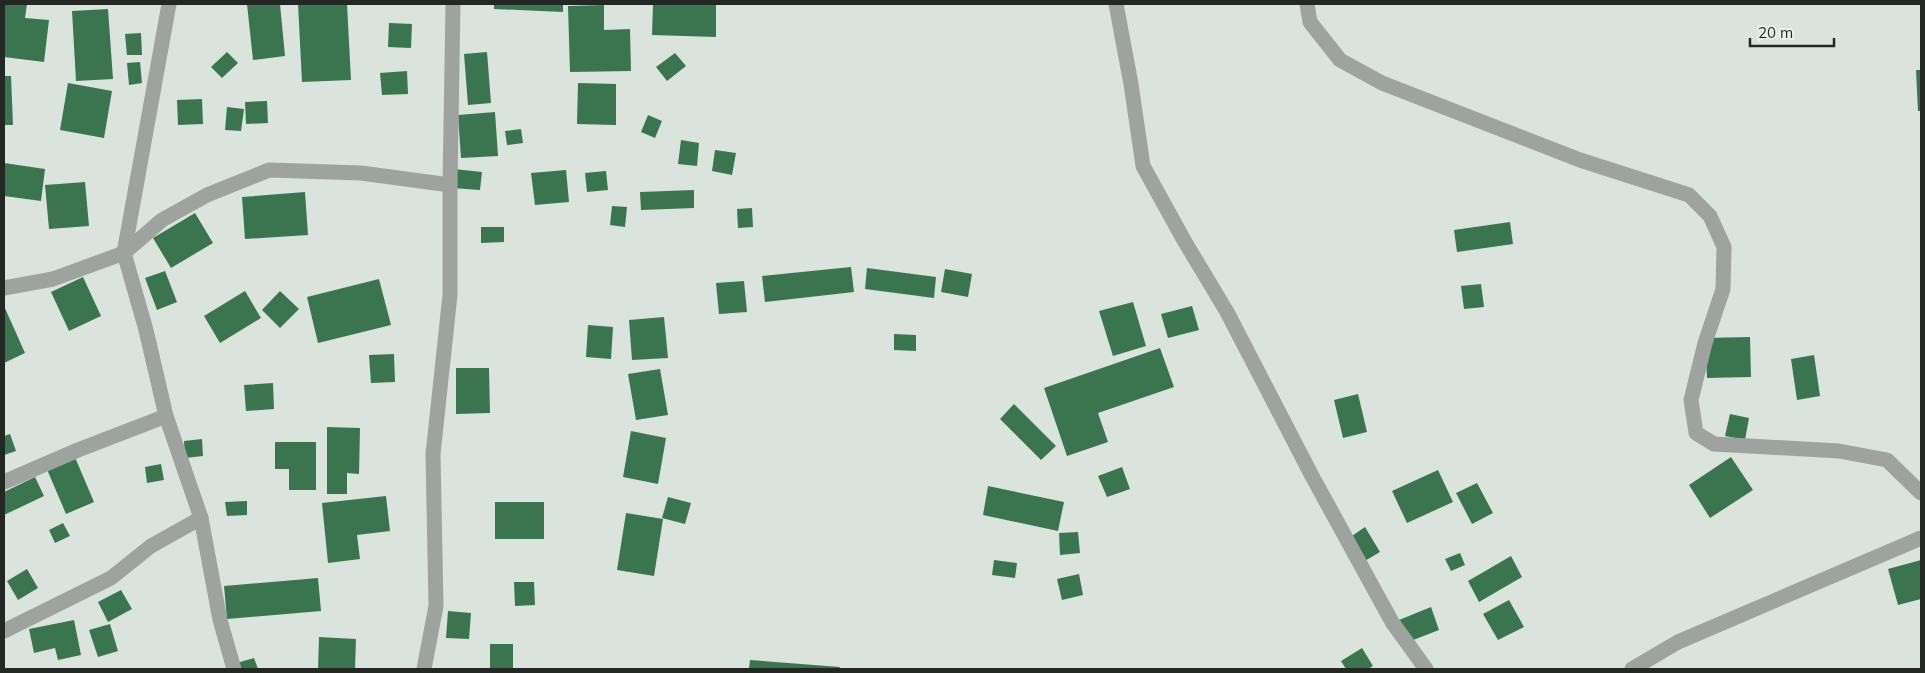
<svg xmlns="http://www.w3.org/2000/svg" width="1925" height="673" font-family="Mulish,sans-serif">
<rect width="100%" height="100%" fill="#dae4dc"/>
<g fill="#3b7550">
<path d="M4,4H27L25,18L49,20L44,62L4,57Z"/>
<path d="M247,4H280L285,56L253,60Z"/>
<path d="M298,4H347L351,80L302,82Z"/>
<path d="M494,4H563V12L494,9Z"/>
<path d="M653,4H716V37L652,35Z"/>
<path d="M604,5V30L630,29L631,71L570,72L568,6Z"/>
<path d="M108,9L113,79L76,81L72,11Z"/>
<path d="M389,23L412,24L411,48L388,47Z"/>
<path d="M141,33L142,55H127L125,34Z"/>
<path d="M227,52L238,63L222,78L211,67Z"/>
<path d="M487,52L491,103L468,105L464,54Z"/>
<path d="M675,53L686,66L667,81L656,67Z"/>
<path d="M140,62L142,83L129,85L127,63Z"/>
<path d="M1916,70H1921V111H1918Z"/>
<path d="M407,71L408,94L382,95L380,73Z"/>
<path d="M4,76H11L13,125H4Z"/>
<path d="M68,83L112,91L104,138L60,130Z"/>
<path d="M578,83L616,84V125L577,124Z"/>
<path d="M202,99L203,124L178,125L177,100Z"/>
<path d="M267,101L268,123L246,124L245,102Z"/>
<path d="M227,107L244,109L241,131L225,130Z"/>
<path d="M495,112L498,156L461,158L458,115Z"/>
<path d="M648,115L662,121L655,138L641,132Z"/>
<path d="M521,129L523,143L507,145L505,131Z"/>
<path d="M681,140L699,143L697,166L678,164Z"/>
<path d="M715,150L736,153L732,175L712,171Z"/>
<path d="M4,163L45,169L41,201L4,196Z"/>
<path d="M454,169L482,172L480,190L452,188Z"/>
<path d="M566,170L569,202L535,205L531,173Z"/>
<path d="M606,171L608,190L587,192L585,173Z"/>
<path d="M85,182L89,226L49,229L45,185Z"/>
<path d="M694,190V208L641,210L640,192Z"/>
<path d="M305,192L308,235L245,239L242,197Z"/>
<path d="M612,206L627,207L625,227L610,225Z"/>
<path d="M752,208L753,227L738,228L737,209Z"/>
<path d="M195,213L213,243L171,268L153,238Z"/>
<path d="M1510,222L1513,244L1457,252L1454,230Z"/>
<path d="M481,227H504V242L481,243Z"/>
<path d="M851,267L854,292L765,302L762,276Z"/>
<path d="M867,268L936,277L934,298L865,289Z"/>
<path d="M945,269L972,274L968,297L941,292Z"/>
<path d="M165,271L177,302L157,310L145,278Z"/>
<path d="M83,277L101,316L69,331L51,292Z"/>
<path d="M379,279L391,325L318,343L307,297Z"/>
<path d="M744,281L747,312L719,314L716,283Z"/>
<path d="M1481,284L1484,307L1464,309L1461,286Z"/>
<path d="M245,291L261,318L220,343L204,316Z"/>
<path d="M280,291L299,309L280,328L262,310Z"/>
<path d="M1133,302L1146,346L1113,356L1099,311Z"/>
<path d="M4,306L25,353L4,363Z"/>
<path d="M1192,306L1199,330L1168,338L1161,314Z"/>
<path d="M664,317L668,358L632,360L629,320Z"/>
<path d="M588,325L613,327L611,359L586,357Z"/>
<path d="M894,334L916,335V351L894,350Z"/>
<path d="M1750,337L1751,377L1707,378L1705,338Z"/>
<path d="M1160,348L1174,387L1098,413L1108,442L1067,456L1044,388Z"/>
<path d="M394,354L395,382L371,383L369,355Z"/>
<path d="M1814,355L1820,396L1797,400L1791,359Z"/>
<path d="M456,368H489L490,413L456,414Z"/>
<path d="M660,369L668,415L636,420L628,374Z"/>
<path d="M273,383L274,409L246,411L244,385Z"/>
<path d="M1358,394L1367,432L1343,438L1334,400Z"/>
<path d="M1014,404L1056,446L1041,460L1000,419Z"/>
<path d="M1730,414L1749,418L1745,440L1725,436Z"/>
<path d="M327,427L360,428L359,474L347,473V494H327Z"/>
<path d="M631,431L666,438L658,484L623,477Z"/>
<path d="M10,434L16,451L4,455V436Z"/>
<path d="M202,439L203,456L185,458L184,441Z"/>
<path d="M275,442H316V490H289V469H275Z"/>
<path d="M74,455L94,502L66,514L46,467Z"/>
<path d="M1731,457L1753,490L1710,518L1689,485Z"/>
<path d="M161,464L164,480L147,483L145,467Z"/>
<path d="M1122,467L1130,489L1107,497L1098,476Z"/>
<path d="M1438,470L1453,502L1407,523L1392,491Z"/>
<path d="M35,477L44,496L4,515V492Z"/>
<path d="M1477,483L1493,513L1472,524L1456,493Z"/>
<path d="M988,486L1064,502L1058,531L983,515Z"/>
<path d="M386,496L390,531L357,535L360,559L328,563L322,503Z"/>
<path d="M668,497L691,503L685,524L662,518Z"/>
<path d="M247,501V515L227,516L225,502Z"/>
<rect x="495" y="502" width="49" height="37"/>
<path d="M626,513L663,519L654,576L617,570Z"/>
<path d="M63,523L70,536L55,543L49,530Z"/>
<path d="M1365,527L1380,552L1363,562L1349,538Z"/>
<path d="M1078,532L1080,553L1060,555L1059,533Z"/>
<path d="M1460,553L1465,565L1451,571L1445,559Z"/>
<path d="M1511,556L1522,577L1479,602L1468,581Z"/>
<path d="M994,560L1017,563L1015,578L992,575Z"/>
<path d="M1921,560V599L1898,605L1888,569Z"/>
<path d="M27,569L38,588L18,600L7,581Z"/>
<path d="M1079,574L1083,595L1062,600L1057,579Z"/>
<path d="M318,578L321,611L227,619L224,586Z"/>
<path d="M514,582H534L535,605L515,606Z"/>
<path d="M121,590L132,609L108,622L98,602Z"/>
<path d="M1509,600L1524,627L1498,640L1483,614Z"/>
<path d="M1431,607L1439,630L1408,642L1399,620Z"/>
<path d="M448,611L471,613L469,639L446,638Z"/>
<path d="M74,620L81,655L58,660L55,648L34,653L29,629Z"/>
<path d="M110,624L118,651L98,657L89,630Z"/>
<path d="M319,637L356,639L355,669H318Z"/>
<rect x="490" y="644" width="23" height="25"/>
<path d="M1362,648L1373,666L1368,669H1346L1341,661Z"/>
<path d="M254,658L258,669H234L233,664Z"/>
<path d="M750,660L840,667L839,669H749Z"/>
</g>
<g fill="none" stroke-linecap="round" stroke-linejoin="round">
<g stroke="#9ea3a0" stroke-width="15">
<path d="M169,4L124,253L146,330L166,416L201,518L220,620L234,669"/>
<path d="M1116,4L1131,84L1143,166L1185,242L1227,312L1312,476L1392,622L1426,669"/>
<path d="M1307,4L1310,22L1340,60L1382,83L1580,160L1689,195L1710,216L1724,247L1723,289L1705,343L1691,400L1696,433L1714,444L1839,451L1887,460L1921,493"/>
<path d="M4,288L53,279L124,253L162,220L207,195L269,170L361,173L450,185"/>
<path d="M4,482L78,450L166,416"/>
<path d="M4,631L111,578L151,546L201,518"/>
<path d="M424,669L436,606L433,454L450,295V185L453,4"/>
<path d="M1632,669L1678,642L1921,538"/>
</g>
</g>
<rect width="1925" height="673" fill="none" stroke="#242825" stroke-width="10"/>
<path d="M1750 38v8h84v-8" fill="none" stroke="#242825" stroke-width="2.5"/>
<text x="1758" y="38" font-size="15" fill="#242825" stroke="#e7f1ea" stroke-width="4" paint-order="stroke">20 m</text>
</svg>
